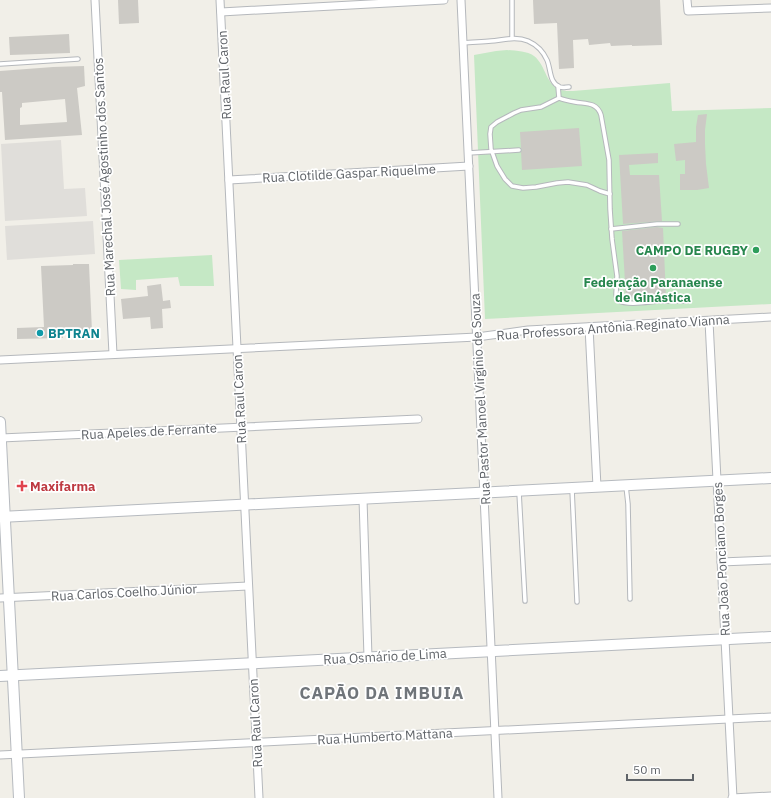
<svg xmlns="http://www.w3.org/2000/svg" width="771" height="798" font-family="'IBM Plex Sans',sans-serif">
<rect width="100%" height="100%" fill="#f1efe8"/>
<g fill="#e0deda">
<path d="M61,140L64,189L85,188L87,216L5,221L1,144Z"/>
<path d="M93,221L95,254L7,260L5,226Z"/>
</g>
<g fill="#c5e8c5">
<path d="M507,50C516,51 527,51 534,56C546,65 546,86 561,90C564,91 569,91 573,91L670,83L672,111L771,108V304L485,319L474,55L496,51Z"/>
<path d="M212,255L214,286H180L178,277L136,280V290L121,289L119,260Z"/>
</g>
<g fill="#cccac5" fill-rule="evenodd">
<path d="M118,0H138L139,23L119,24Z"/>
<path d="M533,0H660L662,45L632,46V45L611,46L610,43L589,45L588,39L573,40L574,68L559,69L557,23L534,24Z"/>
<path d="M69,34L70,53L10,55L9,37Z"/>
<path d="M84,66L85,86L77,88L82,135L5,140L2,92H0V71L53,67ZM65,99L67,122L20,125V108L22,107V103Z"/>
<path d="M707,114L705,130V144L706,164L709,188L697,190H680V174H685V160L676,161L674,144L696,142V127L698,115Z"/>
<path d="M579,128L582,166L522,170L521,152L522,150L521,148L520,132Z"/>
<path d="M658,153V163L629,165L630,175H659L662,221L623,224L619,155Z"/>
<path d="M657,227L663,228L666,297L626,299L622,231Z"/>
<path d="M73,264H89L92,332L63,333V338L17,339V328L44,327L41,266L73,265Z"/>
<path d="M161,284L163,301L170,300L171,308L162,309L163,328L151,329L150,317L123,319L121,299L148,296L147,286Z"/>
</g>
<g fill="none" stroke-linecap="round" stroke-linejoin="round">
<g stroke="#b5b8bc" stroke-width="5.5">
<g id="lane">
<path d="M512,0V38"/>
<path d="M463,43C472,42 482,42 491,41C503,40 516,36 528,41C537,45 543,51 547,60C551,69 549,83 560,87C563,88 566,87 569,87"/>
<path d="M0,64L78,59"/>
<path d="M558,86L559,98C564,100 569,101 575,102C586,104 597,102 601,115L609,160L610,209L612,239L617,276L616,294L617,300C628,306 647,302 659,301C669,301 678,301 688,301"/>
<path d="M559,98L541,107L521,110L514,113L497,122L491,127L490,134L491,149L497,166L505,179L512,186L523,188L536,187L557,183L568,182L587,185L600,191L610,194"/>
<path d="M468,153L519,150"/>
<path d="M611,229L657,224H678"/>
<path d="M626,486L628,504L630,599"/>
<path d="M572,489L573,511L577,602"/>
<path d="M519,492L525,601"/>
</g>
</g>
<g stroke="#b5b8bc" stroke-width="9">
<g id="street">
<path d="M95,0L113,354"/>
<path d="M220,0L259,798"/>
<path d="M461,0L498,798"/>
<path d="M687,0L688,11L771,8"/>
<path d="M221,12L444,0"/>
<path d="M229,180L469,166"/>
<path d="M709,321L733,798"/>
<path d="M589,327L597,487"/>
<path d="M0,360L477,337L528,330L771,317"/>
<path d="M1,438L418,419"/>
<path d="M363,499L368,657"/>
<path d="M721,562L771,560"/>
<path d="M0,598L248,586"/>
<path d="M0,755L771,717"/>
<path d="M732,798L771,796"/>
</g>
</g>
<g stroke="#b6babf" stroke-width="12">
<g id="secondary">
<path d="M0,422L19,798"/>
<path d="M0,517L771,478"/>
<path d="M0,676L771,637"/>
</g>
</g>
<use href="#lane" stroke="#fff" stroke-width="3.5"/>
<use href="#street" stroke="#fff" stroke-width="7"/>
<use href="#secondary" stroke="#fff" stroke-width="10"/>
</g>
<g fill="#2e9e5b" stroke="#fff" stroke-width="1.5">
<circle cx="756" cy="250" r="4"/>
<circle cx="653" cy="268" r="4"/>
</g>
<circle fill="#0f9aa8" stroke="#fff" stroke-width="1.5" cx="40" cy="333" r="4"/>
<path fill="#e0444e" stroke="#fff" stroke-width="1.5" d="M20 480h4v4h4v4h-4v4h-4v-4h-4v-4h4z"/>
<g text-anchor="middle" stroke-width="3.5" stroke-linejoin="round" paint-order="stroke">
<g font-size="13" fill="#5f6368" stroke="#fff">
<text transform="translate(224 75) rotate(-93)" y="5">Rua Raul Caron</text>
<text transform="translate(349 173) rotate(-3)" y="5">Rua Clotilde Gaspar Riquelme</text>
<text transform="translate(104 177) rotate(-93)" y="5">Rua Marechal José Agostinho dos Santos</text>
<text transform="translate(613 327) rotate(-4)" y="5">Rua Professora Antônia Reginato Vianna</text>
<text transform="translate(239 399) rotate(-93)" y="5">Rua Raul Caron</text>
<text transform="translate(480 399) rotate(-93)" y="5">Rua Pastor Manoel Virgínio de Souza</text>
<text transform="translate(149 431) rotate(-3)" y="5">Rua Apeles de Ferrante</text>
<text transform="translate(721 559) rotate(-93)" y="5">Rua João Ponciano Borges</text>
<text transform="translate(124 592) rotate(-3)" y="5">Rua Carlos Coelho Júnior</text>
<text transform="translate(385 656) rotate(-3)" y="5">Rua Osmário de Lima</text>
<text transform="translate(255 723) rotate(-93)" y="5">Rua Raul Caron</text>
<text transform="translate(385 736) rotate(-3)" y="5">Rua Humberto Mattana</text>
</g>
<g font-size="13" font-weight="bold" fill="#27864d" stroke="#fff" text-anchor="end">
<text x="748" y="255">CAMPO DE RUGBY</text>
<text x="653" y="287" text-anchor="middle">Federação Paranaense<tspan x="653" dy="15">de Ginástica</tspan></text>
</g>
<g font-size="13" font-weight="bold" fill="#0d838f" stroke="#fff" text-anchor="start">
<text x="48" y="338">BPTRAN</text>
</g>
<g font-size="13" font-weight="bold" fill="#be3a42" stroke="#fff" text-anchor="start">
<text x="30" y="491">Maxifarma</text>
</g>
<g font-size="17" font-weight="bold" letter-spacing="1" fill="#70757a" stroke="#fff">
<text x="382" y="699">CAPÃO DA IMBUIA</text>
</g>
</g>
<path d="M627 774v6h66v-6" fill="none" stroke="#5f6368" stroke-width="2"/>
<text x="633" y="774" font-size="12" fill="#5f6368" stroke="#ffffff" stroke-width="3" paint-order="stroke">50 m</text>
</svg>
